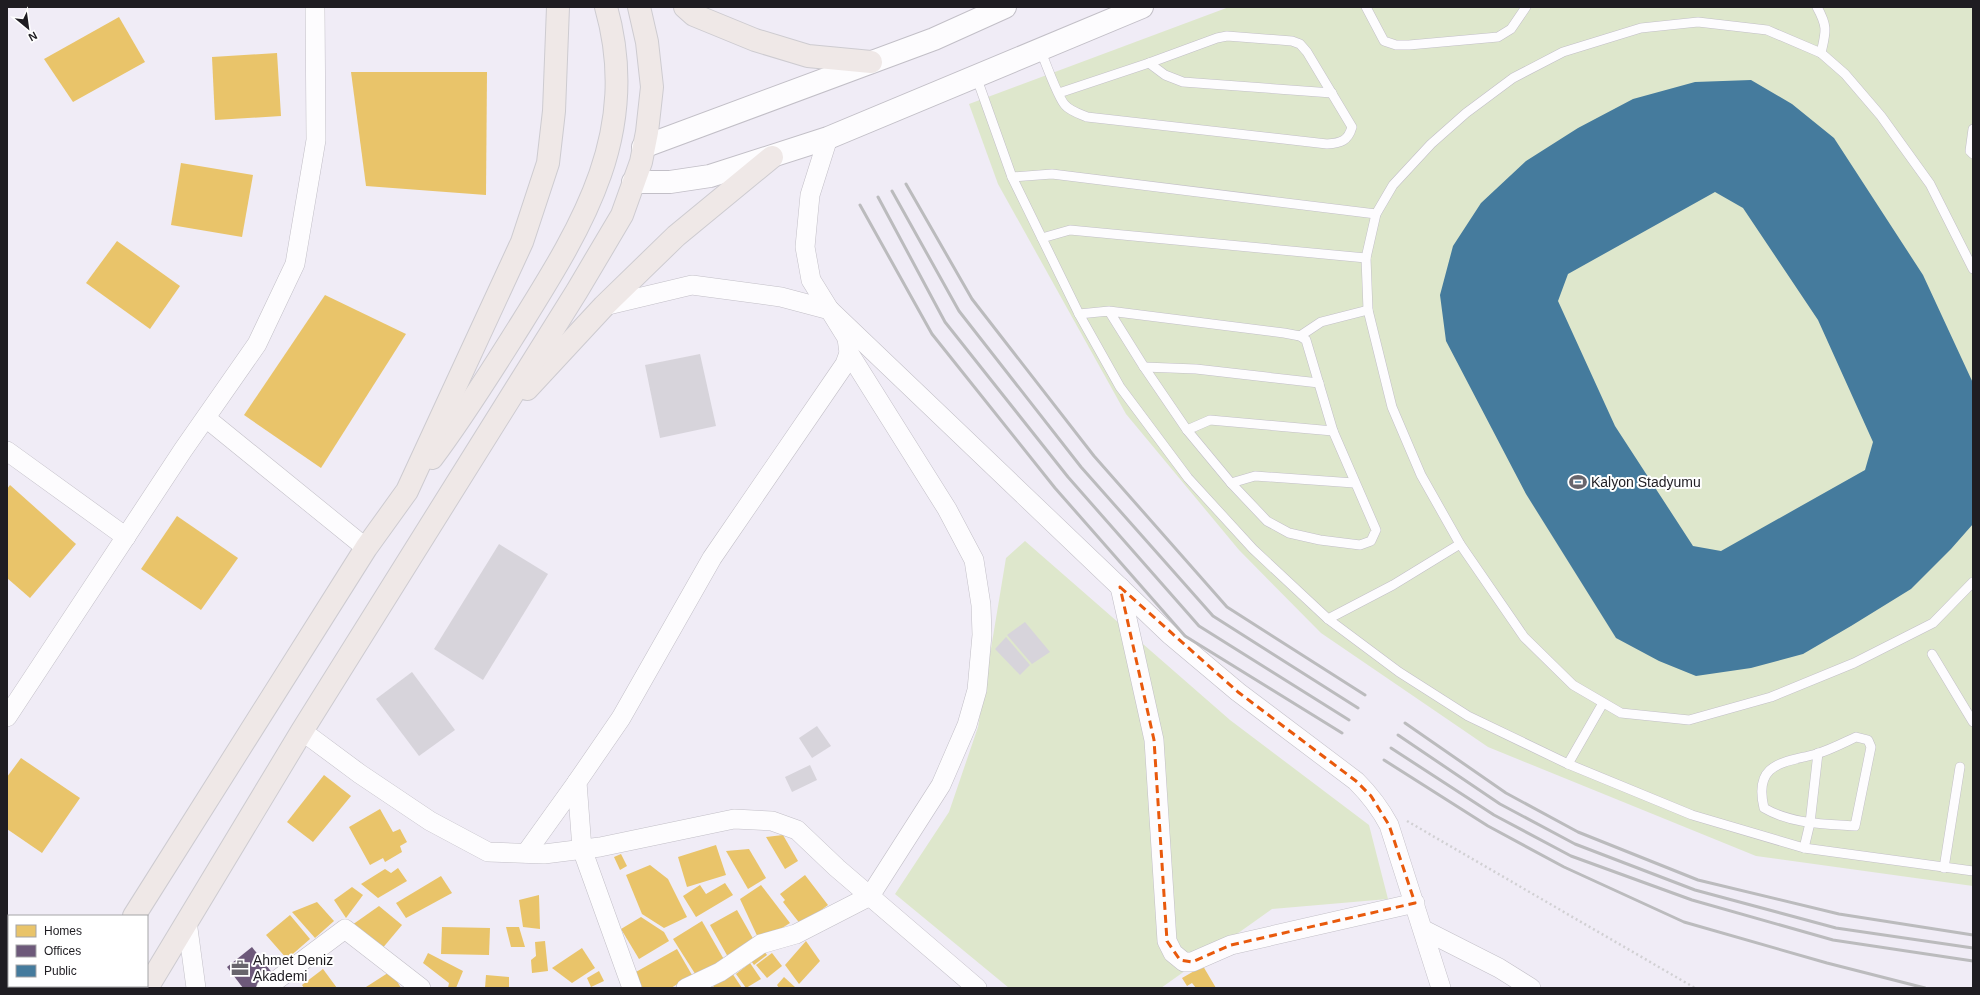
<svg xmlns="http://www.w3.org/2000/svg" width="1980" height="995" font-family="Arial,sans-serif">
<rect width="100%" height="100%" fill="#f0ecf6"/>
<g fill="#dee7cc">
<path d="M1229,7H1973V886L1756,856L1488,747L1321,633L1239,550L1126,414L998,184L969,104Z"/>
<path d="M1025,541L1230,720L1369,825L1388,899L1272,909L1161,988H1009L895,894L949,812L978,727L1006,558Z"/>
</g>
<g fill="#e9c46a">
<path d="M119,17L145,62L73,102L44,59Z"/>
<path d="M277,53L281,116L215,120L212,57Z"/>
<path d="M351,72H487L486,195L366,186Z"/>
<path d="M181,163L253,175L242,237L171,225Z"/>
<path d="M117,241L180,286L150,329L86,283Z"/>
<path d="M325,295L406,334L321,468L244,415Z"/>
<path d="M10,485L76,544L30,598L7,578V489Z"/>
<path d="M177,516L238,558L201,610L141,569Z"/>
<path d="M21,758L80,798L42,853L7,829V777Z"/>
<path d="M324,775L351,796L313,842L287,822Z"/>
<path d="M380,809L393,832L400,829L407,842L400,846L402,852L385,862L383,858L370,865L349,827Z"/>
<path d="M783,835L798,861L785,869L766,837Z"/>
<path d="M716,845L726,875L687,887L678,857Z"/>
<path d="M749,849L766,878L748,889L726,851Z"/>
<path d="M621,854L627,866L620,870L614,857Z"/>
<path d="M650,865L668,879L687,917L664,928L642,914L626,875Z"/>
<path d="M398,868L407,881L378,898L361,884L385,869L391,873Z"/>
<path d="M805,875L828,905L801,925L783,902L785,900L780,894Z"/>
<path d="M441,876L452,893L406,918L396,903Z"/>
<path d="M725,883L733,895L696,917L683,896L700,885L706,894Z"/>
<path d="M761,885L790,923L760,942L740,899Z"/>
<path d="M352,887L363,895L346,918L334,900Z"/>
<path d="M539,895L540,929L523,927L519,900Z"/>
<path d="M317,902L334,921L315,938L292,912Z"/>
<path d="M379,906L402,925L381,950L352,925Z"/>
<path d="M737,910L755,942L728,957L710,925Z"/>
<path d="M290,915L310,939L287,959L266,935Z"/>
<path d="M641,917L664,932L669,941L639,959L621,929Z"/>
<path d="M702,921L726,963L699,980L673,939Z"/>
<path d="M442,927L490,928L489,955L441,954Z"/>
<path d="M506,927H519L525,947H511Z"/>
<path d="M545,941L548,971L532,973L531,960L536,956L535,942Z"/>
<path d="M806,941L820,961L799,984L785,965Z"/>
<path d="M582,948L595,968L572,983L552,968Z"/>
<path d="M762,948L767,955L754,965L749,958Z"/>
<path d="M677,949L692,975L671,988H643L634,973Z"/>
<path d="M428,953L463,971L456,988H448L449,983L423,963Z"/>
<path d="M772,953L782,966L767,978L756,965Z"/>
<path d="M750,963L761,979L746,988L736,974Z"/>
<path d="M1203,966L1216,988H1196L1192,983L1187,986L1182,978Z"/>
<path d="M323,969L337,988H304L302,985Z"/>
<path d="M391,971L401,988H367L366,987Z"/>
<path d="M599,971L604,981L591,987L587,978Z"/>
<path d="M732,973L742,988H715L713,986Z"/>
<path d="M486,975L509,977V988H485Z"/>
<path d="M784,977L796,988H779L777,985Z"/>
</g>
<path fill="#6d597a" d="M252,947L273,974L255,988H243L227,967Z"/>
<path fill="#457b9d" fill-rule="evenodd" d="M1751,80L1792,104L1834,138L1923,275L1973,383V524L1951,549L1911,589L1851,626L1803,654L1751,668L1696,676L1659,661L1616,638L1526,494L1446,341L1440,295L1453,246L1481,203L1526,161L1578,128L1633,99L1695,82ZM1715,192L1743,208L1818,320L1873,442L1865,470L1721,551L1693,546L1615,426L1558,301L1568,274Z"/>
<g fill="#d7d4db">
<path d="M700,354L716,426L660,438L645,365Z"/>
<path d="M499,544L548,574L483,680L434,649Z"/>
<path d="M1025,622L1050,652L1032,664L1007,635Z"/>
<path d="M1006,637L1030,665L1020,675L995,649Z"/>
<path d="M412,672L455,730L419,756L376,699Z"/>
<path d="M817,726L831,746L812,758L799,738Z"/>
<path d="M810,765L817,780L792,792L785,777Z"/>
</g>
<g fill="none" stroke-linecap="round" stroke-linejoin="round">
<g stroke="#c2bfc7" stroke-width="10">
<g id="lane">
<path d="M1366,7L1384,41L1396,45H1409L1498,37L1511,29L1526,7"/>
<path d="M1817,7C1828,27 1826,31 1821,53"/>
<path d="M1040,49C1045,61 1058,98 1065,105C1070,111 1080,114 1087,117L1327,144C1341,143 1348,141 1352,127L1307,52L1300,44L1292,41L1227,36L1217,38L1149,63L1059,93"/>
<path d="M1149,63L1165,75L1183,82L1332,93"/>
<path d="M976,76L1012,177L1079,314L1120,387L1188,478L1253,549L1328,619L1399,672L1468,716L1568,764L1692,815L1804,848L1973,871"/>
<path d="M1973,129L1970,151L1973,154"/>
<path d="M1012,177L1052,174L1376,214"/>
<path d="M1042,238L1070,230L1366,258"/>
<path d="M1973,269L1930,184L1881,116L1845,74L1821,53L1767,30L1698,22L1641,28L1563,52L1513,78L1466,113L1431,144L1393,185L1376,214L1366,258L1368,310L1392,407L1421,475L1460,544L1524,637L1573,685L1621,713L1689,720L1771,697L1854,663L1933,623L1973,582"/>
<path d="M1079,314L1109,311L1284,333L1300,336L1306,340L1333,431L1376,530L1371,541L1360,545L1320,540L1289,533L1267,521L1231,483L1187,430L1144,367L1109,311"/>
<path d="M1300,336L1321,322L1368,310"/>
<path d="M1144,367L1196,369L1319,383"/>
<path d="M1187,430L1210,420L1333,431"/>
<path d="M1231,483L1255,476L1354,483"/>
<path d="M1328,619L1393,585L1460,544"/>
<path d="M1932,654L1973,722"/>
<path d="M1856,737L1868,740L1871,747L1855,826C1825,824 1791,824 1764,808C1753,762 1784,763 1816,754C1830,750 1843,743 1856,737Z"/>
<path d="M1568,764L1603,703"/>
<path d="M1804,848L1810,823L1818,753"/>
<path d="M1944,868L1960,767"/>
</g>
</g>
<g stroke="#c2bfc7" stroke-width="20">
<g id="street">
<path d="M604,306L692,285L781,297L830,310L1169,634L1238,692L1356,781C1370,795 1380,808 1389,825L1441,988"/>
<path d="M206,418L366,548"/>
<path d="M7,451L126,537"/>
<path d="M1120,587L1154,740L1167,941L1173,953L1184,962H1192L1231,945L1415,903"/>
<path d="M7,717L183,450L257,344L295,264L316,140L315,7"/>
<path d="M302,731L360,774L430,821L488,852L544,854L600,847L734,819L772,821L797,830L837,868L977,988"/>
<path d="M526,853L577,782"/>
<path d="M187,921L196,988"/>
<path d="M1424,930L1499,968L1531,988"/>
<path d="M266,988L345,929L421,988"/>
<path d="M632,988L582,849L577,782L621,718L712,558L845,364L849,353L847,338L811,280L805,247L810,195L828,138"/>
<path d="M686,988L720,972L761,944L796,934L870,896L941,785L967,725L977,690L982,635L981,605L974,560L947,509L849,353"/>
</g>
</g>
<g stroke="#c2bfc7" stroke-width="24">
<g id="secondary">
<path d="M643,147L934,39L1005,7"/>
<path d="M633,182H670L710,176L828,138L1142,7"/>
</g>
</g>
<g stroke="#cdcbd0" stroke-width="24">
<g id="primary">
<path d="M685,7L694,15L755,40L808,56L871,62"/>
<path d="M527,389L604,306L676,236L772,157"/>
<path d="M432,458C465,414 492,370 521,324C584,223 641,131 606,7"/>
<path d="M134,916L366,548L407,491L522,242L548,163L554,111L558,7"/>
<path d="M86,988L87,986"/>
<path d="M147,988L302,731L577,291L622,215L641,162L647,132L652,87L647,42L639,7"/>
</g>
</g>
<path stroke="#d1d0d3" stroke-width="2.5" stroke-dasharray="2 3" stroke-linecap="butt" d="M1407,821L1695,988"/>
<use href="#lane" stroke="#fdfcfe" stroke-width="9"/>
<use href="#street" stroke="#fdfcfe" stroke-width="19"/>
<use href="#secondary" stroke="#fdfcfe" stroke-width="22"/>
<use href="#primary" stroke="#efe8e7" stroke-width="22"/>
<g stroke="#bbbbbd" stroke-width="3">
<path d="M906,184L972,299L1094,456L1227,607L1365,695"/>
<path d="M892,191L959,311L1081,467L1213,616L1358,708"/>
<path d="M878,197L945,322L1068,477L1199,626L1349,720"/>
<path d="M860,205L932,334L1055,488L1185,636L1342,733"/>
<path d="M1405,723L1506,793L1578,832L1698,880L1839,914L1973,935"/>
<path d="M1398,735L1500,804L1575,844L1695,890L1836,928L1973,948"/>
<path d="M1391,748L1494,815L1571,856L1692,900L1833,940L1973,961"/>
<path d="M1384,760L1488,826L1564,867L1684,922L1827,963L1925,988"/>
</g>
</g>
<path fill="none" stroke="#e8590c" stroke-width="3" stroke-dasharray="8 5" stroke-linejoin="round" d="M1120,587L1238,692L1356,781L1371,796L1389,825L1415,903L1231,945L1192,962L1180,960L1167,941L1154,740Z"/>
<defs>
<g id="stadium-bare" transform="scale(1.38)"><path d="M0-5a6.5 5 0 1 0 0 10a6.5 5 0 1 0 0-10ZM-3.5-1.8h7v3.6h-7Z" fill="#68656c" stroke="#fff" stroke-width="2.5" paint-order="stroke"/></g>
<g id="office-bare" transform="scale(1.38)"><path d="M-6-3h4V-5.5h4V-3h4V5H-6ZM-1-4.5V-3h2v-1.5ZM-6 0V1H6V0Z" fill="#68656c" stroke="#fff" stroke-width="2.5" paint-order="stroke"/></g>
</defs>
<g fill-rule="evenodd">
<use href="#stadium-bare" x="1578" y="482"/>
<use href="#office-bare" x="240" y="968"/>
</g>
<g text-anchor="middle" stroke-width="4" stroke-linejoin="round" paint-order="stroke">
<g font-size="14" fill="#1f1d22" stroke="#fff" text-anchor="start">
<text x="1591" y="487">Kalyon Stadyumu</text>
<text x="253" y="965">Ahmet Deniz<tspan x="253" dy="16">Akademi</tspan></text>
</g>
</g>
<rect width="1980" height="995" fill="none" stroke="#1f1d22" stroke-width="16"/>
<rect x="8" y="915" width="140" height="72" fill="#ffffff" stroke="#a5a5a7"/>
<rect x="16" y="925" width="20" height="12" fill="#e9c46a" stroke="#a5a5a7"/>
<text x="44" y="935" font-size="12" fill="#1f1d22">Homes</text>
<rect x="16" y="945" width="20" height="12" fill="#6d597a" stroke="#a5a5a7"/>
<text x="44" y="955" font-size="12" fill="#1f1d22">Offices</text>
<rect x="16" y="965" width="20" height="12" fill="#457b9d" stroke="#a5a5a7"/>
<text x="44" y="975" font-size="12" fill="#1f1d22">Public</text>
<g transform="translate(28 28) rotate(151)" stroke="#ffffff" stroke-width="3" paint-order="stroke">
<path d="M0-3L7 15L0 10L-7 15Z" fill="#1f1d22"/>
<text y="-6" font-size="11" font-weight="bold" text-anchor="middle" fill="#1f1d22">N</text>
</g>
</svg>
